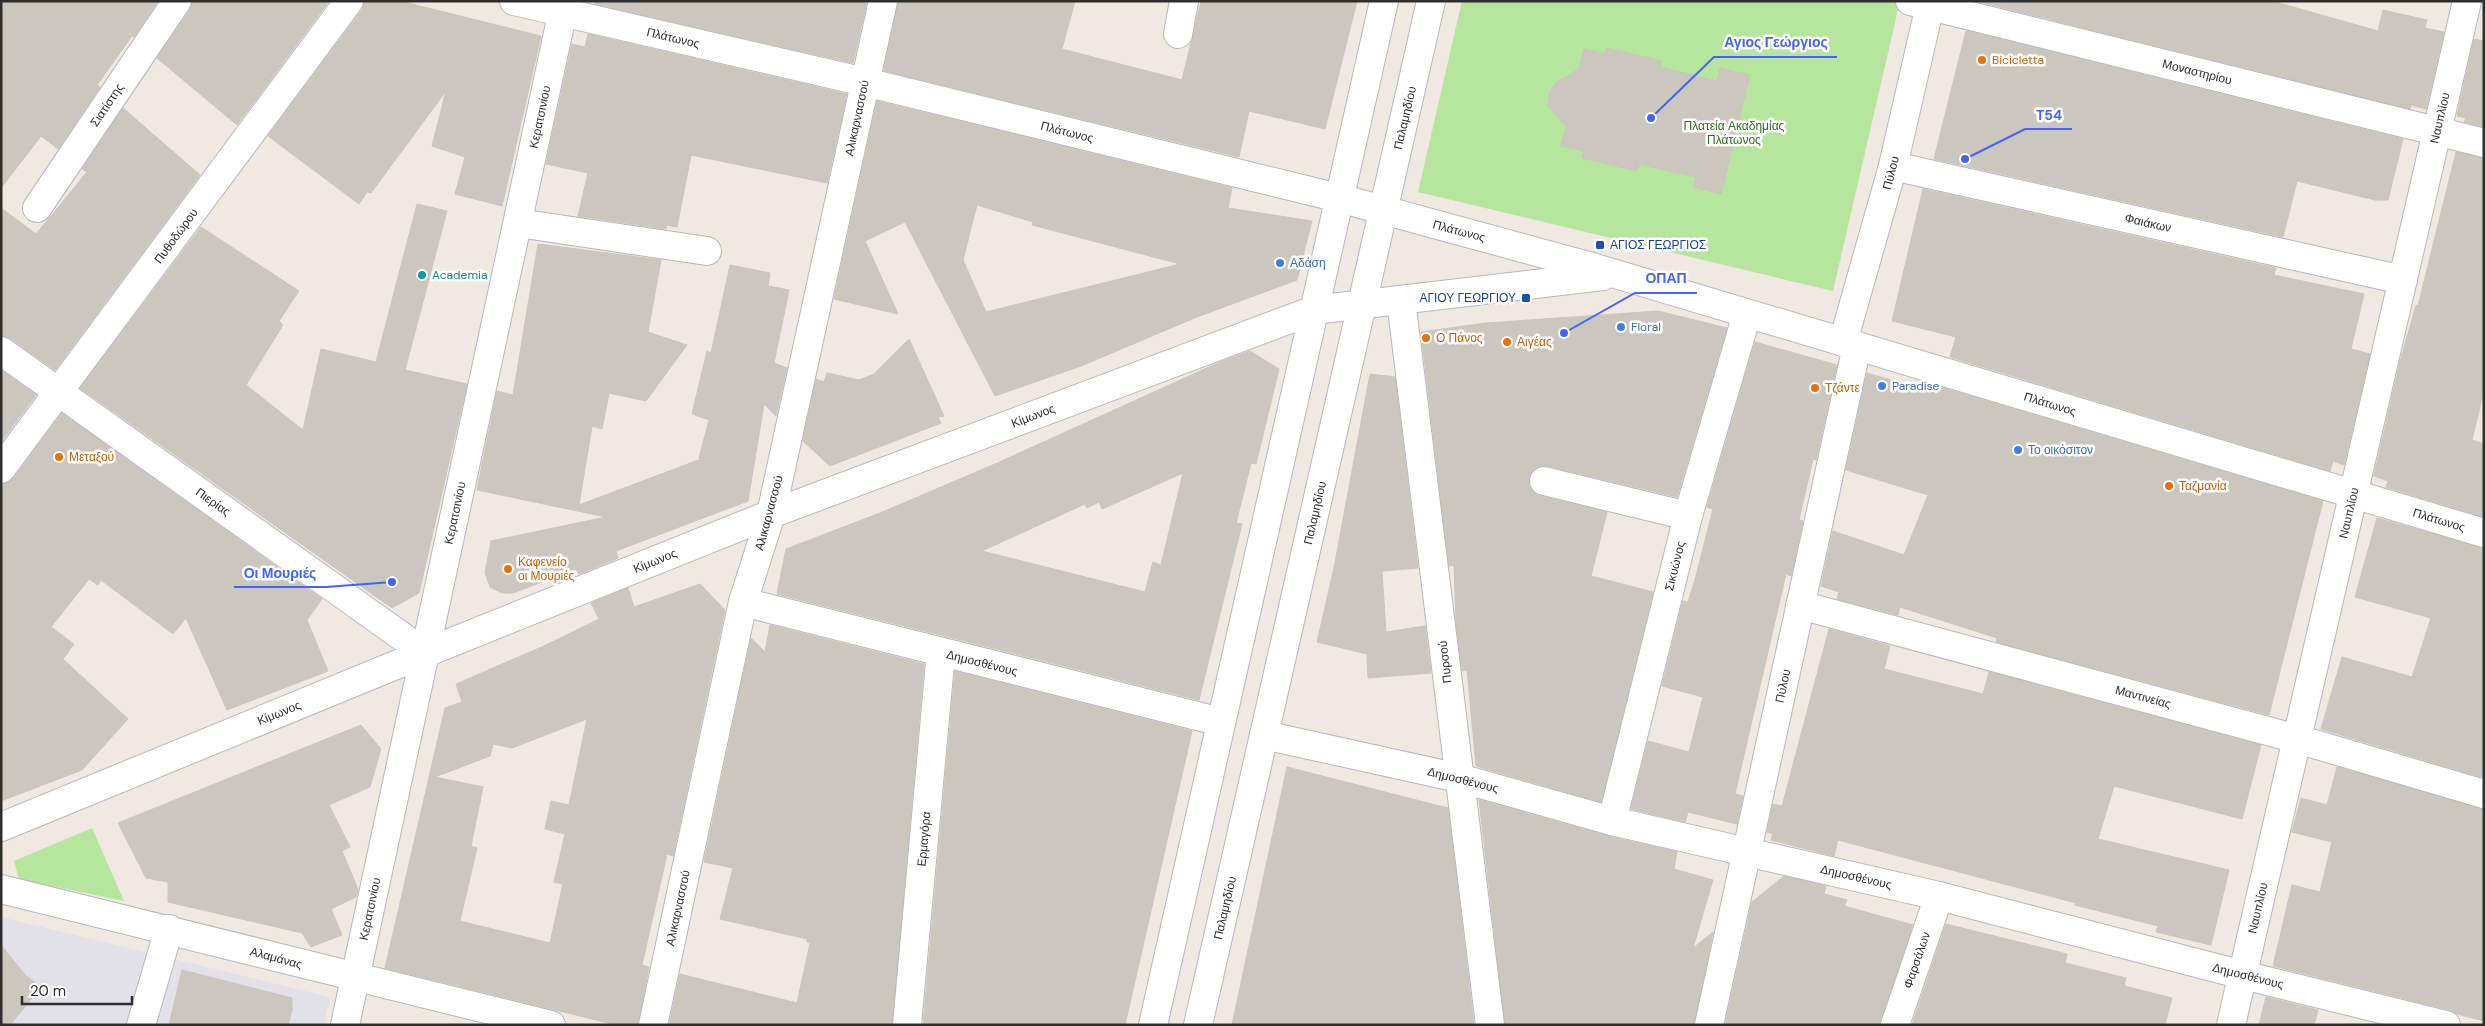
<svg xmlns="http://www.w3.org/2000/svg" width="2485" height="1026" font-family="'DM Sans',sans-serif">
<rect width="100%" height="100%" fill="#efe9e1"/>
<path fill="#e3e1e8" d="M1,917L330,997L324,1025H1Z"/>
<g fill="#b6e59e">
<path d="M1462,1H1900L1833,291L1418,192Z"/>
<path d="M92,828L124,901L19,879L14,861Z"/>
</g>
<g fill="#cbc7bf" stroke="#cbc5ba" fill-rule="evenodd">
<path d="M1,1H158L134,37L132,36L97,85L100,87L58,149L41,136L1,188Z"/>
<path d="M192,1H329L237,125L157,58L190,10Z"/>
<path d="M364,1H400L541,36L502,206L455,194L465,157L432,146L446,91L371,193L367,192L359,204L268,136L362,10Z"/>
<path d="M596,1H867L853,63L595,4Z"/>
<path d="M898,1H1075L1062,49L1182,80L1201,1H1357L1325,129L1249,111L1239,157L884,71Z"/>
<path d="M1976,1H2272L2378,31L2383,10L2427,20L2425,28L2444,32L2426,109L2411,105L2410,109Z"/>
<path d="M1966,31L2403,139L2388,200H2375L2297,181L2283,237L1934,159Z"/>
<path d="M588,34L847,94L827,183L691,155L677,227L667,225L666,229L578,216L588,173L546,164L572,44L585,47Z"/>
<path d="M2474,39L2484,41V127L2464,122L2466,118L2457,116Z"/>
<path d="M1607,48L1662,61L1660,67L1717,81L1720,68L1750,75L1721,194L1693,187L1696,177L1639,164L1637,171L1582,158L1584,151L1561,146L1566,126L1548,106L1549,93L1557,82L1579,69L1584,49L1605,54Z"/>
<path d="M877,101L1232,188L1228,208L1312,221L1297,280L1197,317L1081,366L995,396L905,222L865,241L898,314L834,299ZM977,205L1033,222L1032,225L1180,264L986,312L963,260Z"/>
<path d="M123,108L200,175L55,370L10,338L1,336V208L36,234L87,172L82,169Z"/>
<path d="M2456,152L2484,158V390L2472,440L2484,444V517L2386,487L2388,481L2374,476L2400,362L2416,305L2418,306Z"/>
<path d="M1923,189L2276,268L2274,275L2364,294L2351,349L2370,354L2344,465L2333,461L2330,471L1950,357L1956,337L1892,321Z"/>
<path d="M417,204L447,211L405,370L467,384L419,593L392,608L80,388L201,227L299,291L279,321L283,325L246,385L303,430L321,349L376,362Z"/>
<path d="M538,244L661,260L648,332L687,345L646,401L609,393L602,429L592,426L579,505L701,459L699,458L709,420L692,414L707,351L711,353L730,265L770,273L768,286L789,290L774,363L787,368L776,416L764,404L748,501L616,551L618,558L579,574L576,569L513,593H502L490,587L485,573L491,541L606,517L477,490L497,391L513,395Z"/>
<path d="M1658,311L1727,328L1677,497L1548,466H1540L1533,470L1529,478V485L1533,492L1540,496L1607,512L1591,576L1653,592L1601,802L1476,766L1467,670L1462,671L1456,622L1454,565L1449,566L1421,332L1486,323Z"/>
<path d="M909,339L944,416L938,417L941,423L830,466L803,441L816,379L824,382L827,373L859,380L874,374Z"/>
<path d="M1755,342L1837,365L1816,460L1813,459L1799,520L1803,521L1791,576L1786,574L1735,794L1743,796L1737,824L1688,812L1685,822L1631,809L1648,741L1689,752L1703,697L1662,686L1683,601L1688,602L1696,576L1713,509L1707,507Z"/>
<path d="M1250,351L1279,369L1256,464L1251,463L1236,523L1242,524L1199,700L777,594L786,549L880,513L995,464L1220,362ZM1183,473L1161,565L1153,562L1145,592L982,551L1085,504L1087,508L1099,502L1102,509Z"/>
<path d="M1,370L36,395L1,442Z"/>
<path d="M1867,373L1938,394L1940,387L2323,501L2269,715L1996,642L1997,638L1900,607L1898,615L1837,599L1839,592L1821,586L1833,531L1904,555L1928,495L1846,470Z"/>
<path d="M1370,374L1395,377L1418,568L1382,571L1386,632L1425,626L1431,673L1368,678L1367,654L1317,642L1334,568Z"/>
<path d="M62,413L322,599L307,620L328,671L227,710L186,618L173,634L101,580L98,585L89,579L51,627L74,644L63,659L128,719L82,770L1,801V484L14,478Z"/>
<path d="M2377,518L2484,548V778L2321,729L2342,657L2412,677L2431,618L2355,597Z"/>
<path d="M700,584L725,610L673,856L667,854L642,965L649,967L638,1025H616L385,968L445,708L462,702L456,684L546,645L599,619L591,603L628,588L634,607ZM587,719L569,805L551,801L545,829L565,834L554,882L563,884L550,943L460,921L477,848L471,846L483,787L435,777L490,756L493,744L512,748Z"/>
<path d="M770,625L924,664L892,1025H669L680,974L797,1003L810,943L807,942V939L720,919L733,868L704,862L751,638L765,652Z"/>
<path d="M1829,629L1890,646L1884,669L1983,694L1989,672L2261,745L2242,819L2114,786L2098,839L2229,870L2211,945L2156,932L2158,926L2075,905L2076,903L1838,840L1834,856L1771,840L1773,834L1767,832L1773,804L1782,806Z"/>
<path d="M955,671L1192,731L1125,1025H923Z"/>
<path d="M361,725L381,749L370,787L329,805L350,847L342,851L358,889L356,897L331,909L342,935L311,947L302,933L168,902V882L146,878L118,823Z"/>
<path d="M1287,767L1448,808L1474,1025H1232Z"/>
<path d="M2337,767L2484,809V1021L2457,1014L2450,1010L2273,966L2292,885L2320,892L2332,842L2292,832L2301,798L2327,805Z"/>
<path d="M1479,800L1608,836L1677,852L1674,869L1713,880L1693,948L1713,932L1694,1025H1505Z"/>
<path d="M1784,876L1826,886L1824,894L1847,900L1844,906L1913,925L1880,1025H1725L1752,902Z"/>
<path d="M1946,924L2067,954L2065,963L2126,978L2124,986L2172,998L2165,1025H1912Z"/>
<path d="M1,945L26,976L41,987L10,1025H1Z"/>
<path d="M182,970L292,998V1010L288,1025H169Z"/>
<path d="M2266,997L2318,1010L2314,1025H2259Z"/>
</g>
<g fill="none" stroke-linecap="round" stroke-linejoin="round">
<g stroke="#b4b7c1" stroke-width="30">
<g id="minor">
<path d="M514,1L865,82L1339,198L1592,267L2484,533"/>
<path d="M1910,1L2484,143"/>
<path d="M1178,34L1184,1"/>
<path d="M1893,166L2403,280"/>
<path d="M37,208L177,1"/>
<path d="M518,223L707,251"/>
<path d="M1401,300L1490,1025"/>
<path d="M1843,342L1893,166L1931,1"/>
<path d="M1,351L425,653"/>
<path d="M1,469L349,1"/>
<path d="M1544,481L1688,516"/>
<path d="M743,602L1221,722"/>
<path d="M1800,605L2297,739L2484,794"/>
<path d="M1264,735L1459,778L1612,821L1939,896L2243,975L2446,1025"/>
<path d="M1612,821L1688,516L1747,314"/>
<path d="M1,827L425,653L771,514L1314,310L1603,276"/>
<path d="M1,889C185,933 367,981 551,1025"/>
<path d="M141,1025L169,929"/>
<path d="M345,1025L565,1"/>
<path d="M653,1025L743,602L771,514L883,1"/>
<path d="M907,1025L941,652"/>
<path d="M1153,1025L1384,1"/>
<path d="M1198,1025L1431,1"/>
<path d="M1709,1025L1857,346"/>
<path d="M1895,1025L1939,896"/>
<path d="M2231,1025L2467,1"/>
</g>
</g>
<use href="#minor" stroke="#fff" stroke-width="28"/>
</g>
<g fill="#e8710a" stroke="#fff" stroke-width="2">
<circle cx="1982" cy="60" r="5"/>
<circle cx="1426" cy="338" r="5"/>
<circle cx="1507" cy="342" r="5"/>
<circle cx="1815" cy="388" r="5"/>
<circle cx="59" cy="457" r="5"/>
<circle cx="2169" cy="486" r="5"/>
<circle cx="508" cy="569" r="5"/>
</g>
<g fill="#1a4fb4" stroke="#fff" stroke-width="2">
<rect x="1595" y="240" width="10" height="10" rx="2.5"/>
<rect x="1521" y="293" width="10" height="10" rx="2.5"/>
</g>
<g fill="#3f7fe0" stroke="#fff" stroke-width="2">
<circle cx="1280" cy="263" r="5"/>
<circle cx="1621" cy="327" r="5"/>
<circle cx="1882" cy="386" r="5"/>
<circle cx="2018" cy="450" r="5"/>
</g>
<circle fill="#0f9aa8" stroke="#fff" stroke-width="2" cx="422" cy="275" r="5"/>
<g text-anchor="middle" stroke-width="5" stroke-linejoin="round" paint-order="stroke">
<g font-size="12" fill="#2e2e2e" stroke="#fff">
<text transform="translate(673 38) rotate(13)" y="4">Πλάτωνος</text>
<text transform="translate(2197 72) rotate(14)" y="4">Μοναστηρίου</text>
<text transform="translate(107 105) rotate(-56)" y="4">Σιατίστης</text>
<text transform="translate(540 117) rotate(-78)" y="4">Κερατσινίου</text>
<text transform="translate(857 118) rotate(-78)" y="4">Αλικαρνασσού</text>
<text transform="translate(1405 118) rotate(-77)" y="4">Παλαμηδίου</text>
<text transform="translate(2440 118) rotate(-77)" y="4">Ναυπλίου</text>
<text transform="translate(1067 132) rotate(14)" y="4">Πλάτωνος</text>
<text transform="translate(1891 173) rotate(-75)" y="4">Πύλου</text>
<text transform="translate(2148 223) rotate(13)" y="4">Φαιάκων</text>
<text transform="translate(1459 231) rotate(15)" y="4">Πλάτωνος</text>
<text transform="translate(176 236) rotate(-54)" y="4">Πυθοδώρου</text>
<text transform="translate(2050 404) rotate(17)" y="4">Πλάτωνος</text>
<text transform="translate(1033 416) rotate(-21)" y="4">Κίμωνος</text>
<text transform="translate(213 502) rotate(35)" y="4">Πιερίας</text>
<text transform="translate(455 513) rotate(-78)" y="4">Κερατσινίου</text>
<text transform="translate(769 513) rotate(-75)" y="4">Αλικαρνασσού</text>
<text transform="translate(1315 513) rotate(-77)" y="4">Παλαμηδίου</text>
<text transform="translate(2349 513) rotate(-77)" y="4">Ναυπλίου</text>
<text transform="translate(2439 520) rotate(17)" y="4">Πλάτωνος</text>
<text transform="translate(655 561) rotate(-22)" y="4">Κίμωνος</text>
<text transform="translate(1675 566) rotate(-76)" y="4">Σικυώνος</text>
<text transform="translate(1445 662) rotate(-97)" y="4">Πυρσού</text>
<text transform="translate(982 663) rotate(14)" y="4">Δημοσθένους</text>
<text transform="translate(1783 686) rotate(-78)" y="4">Πύλου</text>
<text transform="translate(2143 697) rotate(15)" y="4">Μαντινείας</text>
<text transform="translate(279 713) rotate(-22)" y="4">Κίμωνος</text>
<text transform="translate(1463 780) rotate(14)" y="4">Δημοσθένους</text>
<text transform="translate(924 839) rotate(-85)" y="4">Ερμαγόρα</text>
<text transform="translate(1856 877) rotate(13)" y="4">Δημοσθένους</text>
<text transform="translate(678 908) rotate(-78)" y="4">Αλικαρνασσού</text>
<text transform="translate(1225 908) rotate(-77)" y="4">Παλαμηδίου</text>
<text transform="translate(2258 908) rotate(-77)" y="4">Ναυπλίου</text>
<text transform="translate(370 909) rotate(-78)" y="4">Κερατσινίου</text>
<text transform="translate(276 958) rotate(15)" y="4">Αλαμάνας</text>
<text transform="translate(1917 960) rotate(-71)" y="4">Φαρσάλων</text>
<text transform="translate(2248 976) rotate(14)" y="4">Δημοσθένους</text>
</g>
<g font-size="12" fill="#c56008" stroke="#fff" text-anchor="start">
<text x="1992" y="64">Bicicletta</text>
<text x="1436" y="342">Ο Πάνος</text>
<text x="1517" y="346">Αιγέας</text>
<text x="1825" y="392">Τζάντε</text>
<text x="69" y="461">Μεταξού</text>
<text x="2179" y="490">Ταζμανία</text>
<text x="518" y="566">Καφενείο<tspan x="518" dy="14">οι Μουριές</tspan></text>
</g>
<g font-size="12" fill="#2c6e1b" stroke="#fff">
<text x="1734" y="130">Πλατεία Ακαδημίας<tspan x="1734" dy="14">Πλάτωνος</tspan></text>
</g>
<g font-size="12" fill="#164399" stroke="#fff" text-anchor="start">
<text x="1610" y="249">ΑΓΙΟΣ ΓΕΩΡΓΙΟΣ</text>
<text x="1516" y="302" text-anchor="end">ΑΓΙΟΥ ΓΕΩΡΓΙΟΥ</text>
</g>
<g font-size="12" fill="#366cbe" stroke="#fff" text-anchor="start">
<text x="1290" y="267">Αδάση</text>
<text x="1631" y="331">Floral</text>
<text x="1892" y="390">Paradise</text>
<text x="2028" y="454">Το οικόσιτον</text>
</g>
<g font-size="12" fill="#0d838f" stroke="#fff" text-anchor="start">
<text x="432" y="279">Academia</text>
</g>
</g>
<path fill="none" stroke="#4264fb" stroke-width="2" d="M1651 118L1714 57H1837M1965 159L2025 129H2072M1564 333L1635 293H1697M392 582L326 587H234"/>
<g fill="#4264fb" stroke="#fff" stroke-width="2">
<circle cx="1651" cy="118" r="5"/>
<circle cx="1965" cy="159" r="5"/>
<circle cx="1564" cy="333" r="5"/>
<circle cx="392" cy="582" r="5"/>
</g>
<g font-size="14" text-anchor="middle" font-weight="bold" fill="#4264fb" stroke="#fff" stroke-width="5" stroke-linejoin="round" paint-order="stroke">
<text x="1776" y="47">Αγιος Γεώργιος</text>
<text x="2049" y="120">T54</text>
<text x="1666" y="283">ΟΠΑΠ</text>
<text x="280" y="578">Οι Μουριές</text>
</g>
<rect width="2485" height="1026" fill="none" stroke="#2e2e2e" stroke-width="5"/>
<path d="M22 996v8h110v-8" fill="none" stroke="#2e2e2e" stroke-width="2.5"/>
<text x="30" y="996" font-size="15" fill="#2e2e2e" stroke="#ffffff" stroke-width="4" paint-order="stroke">20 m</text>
</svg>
